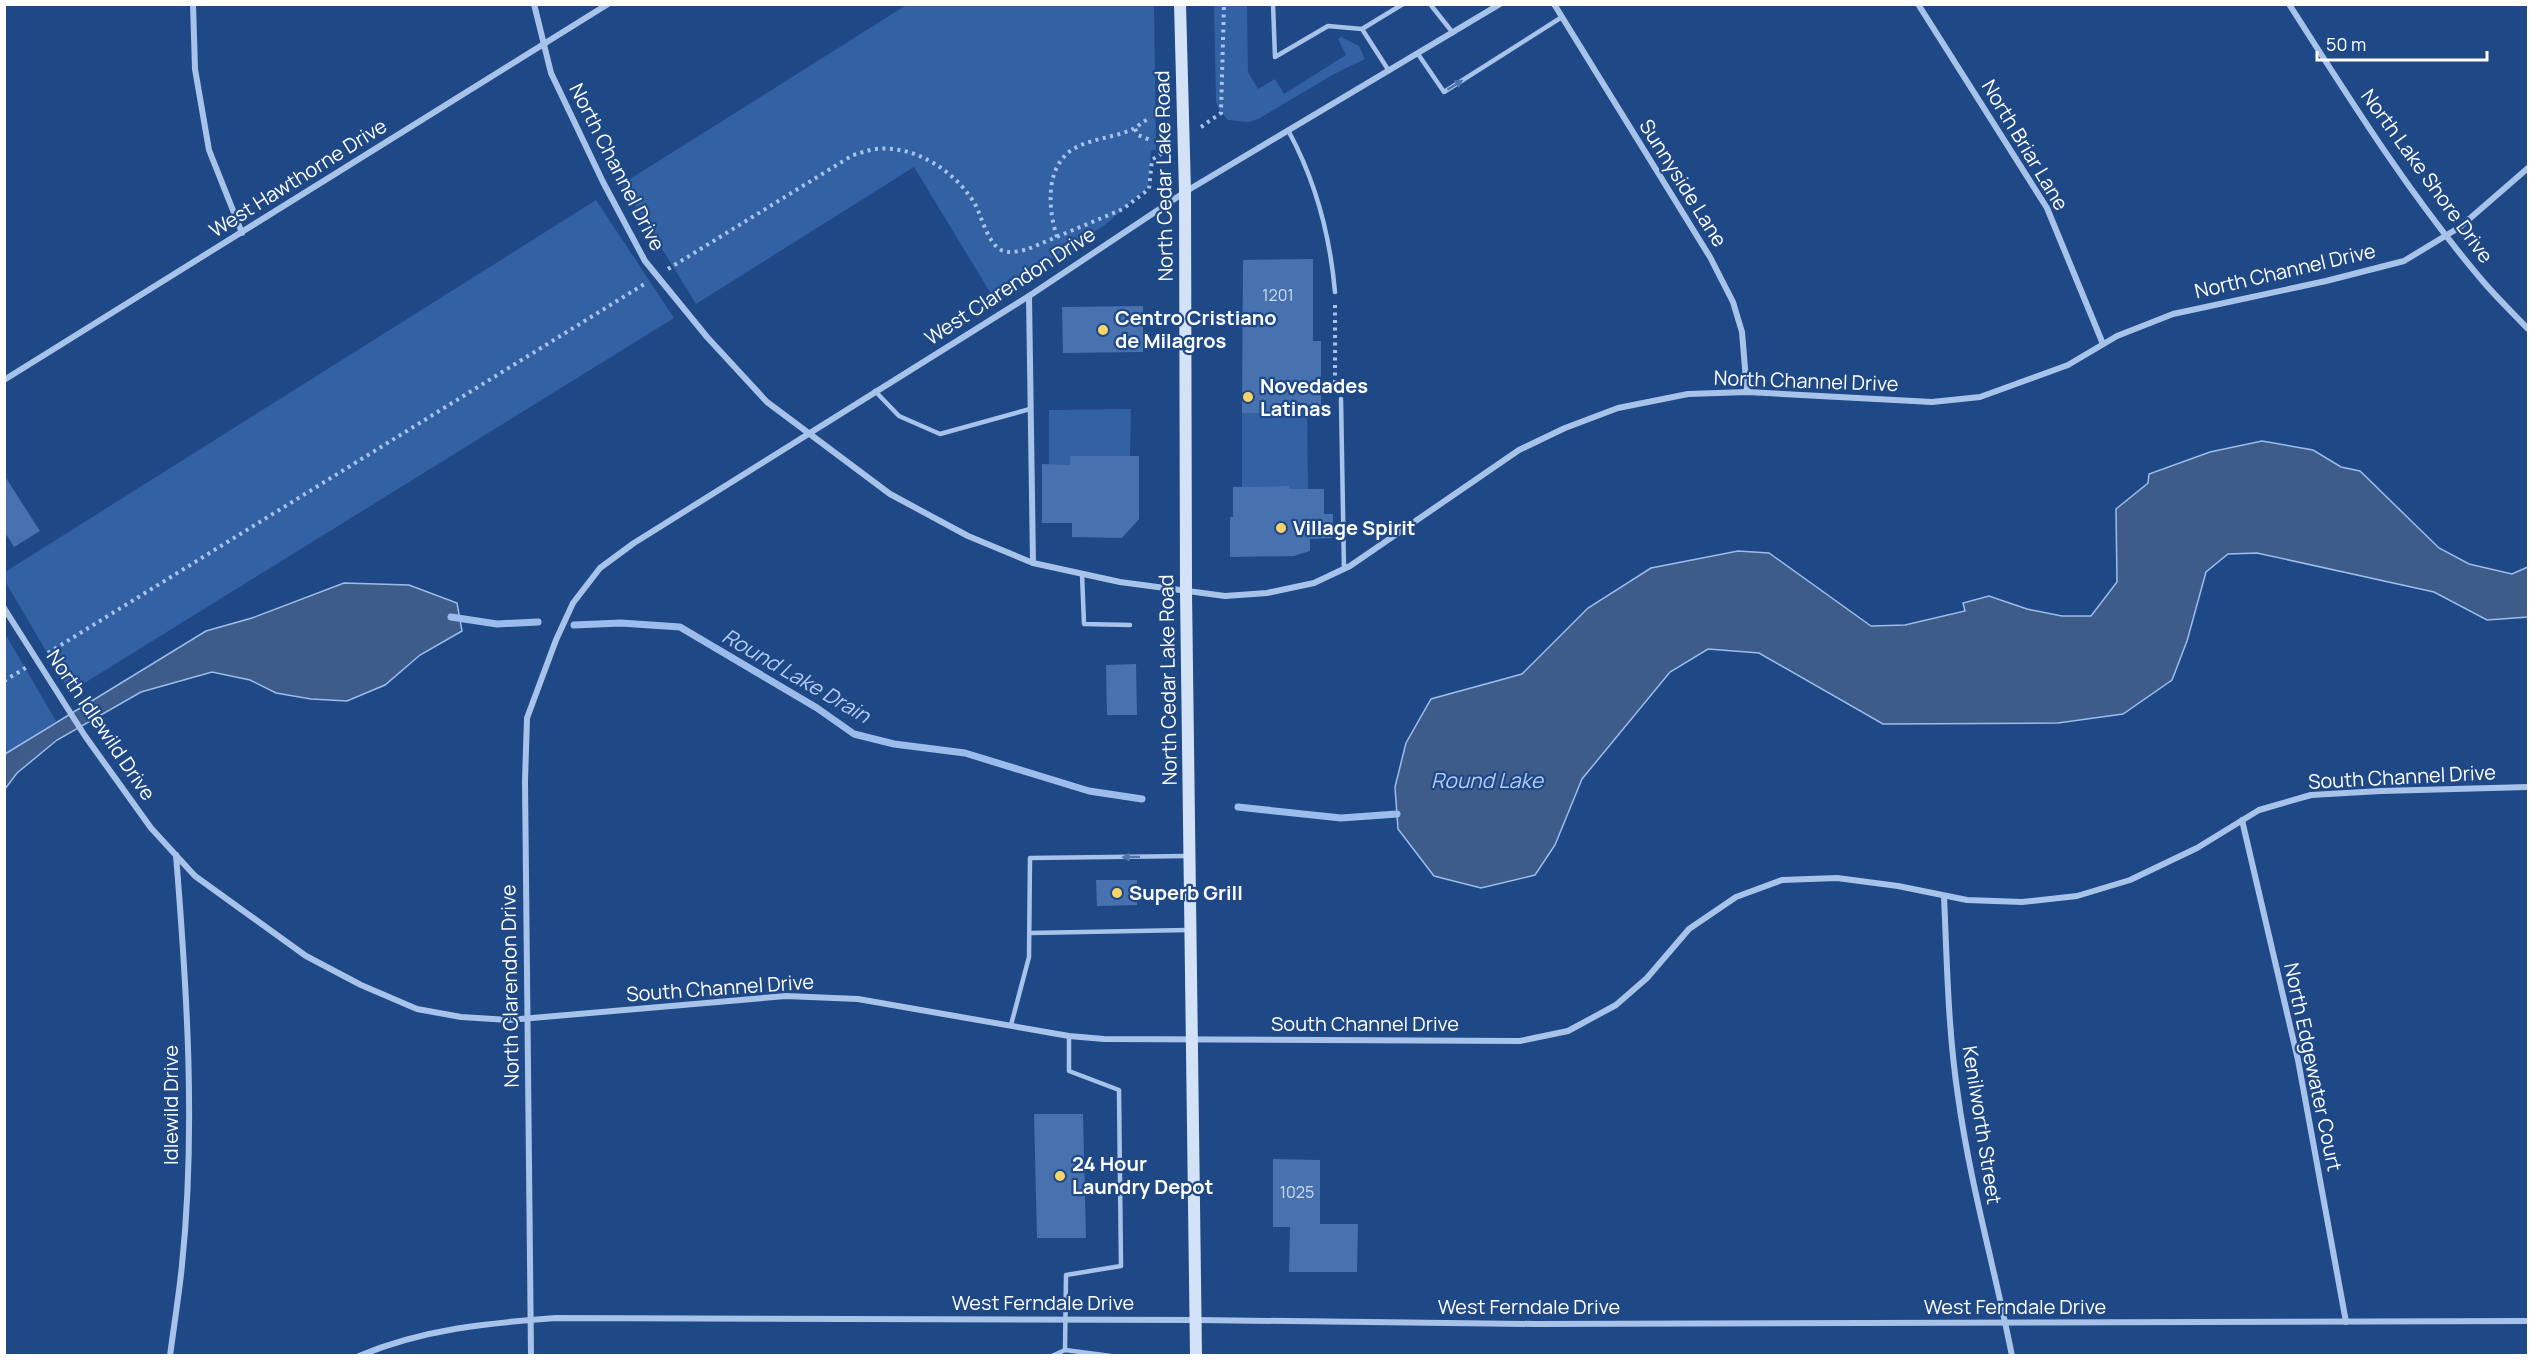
<svg xmlns="http://www.w3.org/2000/svg" width="2533" height="1360" font-family="Manrope,sans-serif">
<rect width="100%" height="100%" fill="#1f4887"/>
<g fill="#3261a4">
<path d="M908,4L1154,5L1156,150L1151,151L1148,187L1105,225L993,297L914,167L696,304L622,184Z"/>
<path d="M1214,5H1247L1248,72L1258,89L1275,79L1284,94L1346,55L1338,39L1341,37L1359,46L1365,59L1334,74L1260,118L1250,122L1228,120L1219,110L1216,101Z"/>
<path d="M596,200L674,318L70,692L5,581V572Z"/>
<path d="M1131,409L1130,456H1071L1070,465H1049V410Z"/>
<path d="M1242,413H1307L1308,489H1289L1288,486L1242,487Z"/>
<path d="M4,632L56,721L5,754H4Z"/>
</g>
<g fill="#3e5c8a" stroke="#9cbdec" stroke-width="1.5">
<path d="M2262,441L2313,450L2341,467L2360,471L2439,548L2469,564L2512,574L2528,567V617L2487,620L2434,592L2257,553L2228,554L2206,572L2187,641L2172,680L2123,714L2058,723L1883,724L1759,653L1708,649L1670,672L1582,779L1555,845L1535,875L1481,888L1434,876L1398,829L1395,787L1406,743L1431,699L1522,674L1588,608L1651,568L1738,551L1769,553L1871,626L1905,625L1965,611L1963,603L1989,596L2027,609L2062,616H2091L2117,582L2116,509L2148,483L2149,474L2210,452Z"/>
<path d="M344,583L409,585L457,603L462,631L420,655L385,685L347,701L311,699L276,693L250,680L212,672L141,692L57,740L17,773L5,789V754L206,631L252,618Z"/>
</g>
<g fill="none" stroke-linecap="round" stroke-linejoin="round">
<g stroke="#9cbdec" stroke-width="7">
<path d="M451,617L497,624L538,622"/>
<path d="M574,625L621,623L680,627L817,708L854,734L894,744L965,753L1089,791L1142,799"/>
<path d="M1238,807L1341,818L1397,814"/>
</g>
</g>
<g fill="#4771af">
<path d="M1313,259V341H1321V413H1242L1243,260Z"/>
<path d="M1143,306V352L1063,353L1062,307Z"/>
<path d="M1070,456H1139V519L1122,538L1072,537V523H1042V464L1070,465Z"/>
<path d="M4,475L40,531L14,547L4,531Z"/>
<path d="M1289,486V489H1324V514H1333V538L1310,539V551L1294,556L1230,557V517H1233V487Z"/>
<path d="M1136,664L1137,715H1107L1106,665Z"/>
<path d="M1096,880H1137V905L1097,906Z"/>
<path d="M1034,1114H1083L1086,1238H1037Z"/>
<path d="M1273,1159L1320,1160V1224H1358L1357,1272H1289L1290,1227H1273Z"/>
</g>
<g fill="none" stroke-linecap="round" stroke-linejoin="round">
<g stroke="#a8c3ea" stroke-width="4" stroke-dasharray="3 4.5" stroke-linecap="butt">
<path d="M1201,127L1221,113L1224,4"/>
<path d="M1135,129L1138,135L1150,140"/>
<path d="M1057,237C1047,206 1045,161 1079,146C1096,138 1116,137 1133,129C1138,126 1143,122 1148,119"/>
<path d="M668,269L853,155C861,153 868,150 876,149C916,145 957,172 976,206C982,218 988,243 1001,250C1010,254 1020,251 1028,249L1123,209L1149,189L1152,160L1167,150"/>
<path d="M1335,305V387"/>
<path d="M48,653L646,283"/>
<path d="M4,681L27,667"/>
</g>
<g stroke="#a8c3ea" stroke-width="4.5">
<path d="M1273,4L1275,57L1328,26L1362,29L1403,4"/>
<path d="M1430,4L1453,33"/>
<path d="M1362,29L1389,71"/>
<path d="M1418,54L1444,92L1562,17"/>
<path d="M1289,132C1316,182 1330,236 1335,292"/>
<path d="M875,391L899,416L940,434L1030,409"/>
<path d="M1341,399L1344,569"/>
<path d="M1082,574L1084,624L1130,625"/>
<path d="M1029,933L1188,930"/>
<path d="M1011,1025L1029,957L1030,858L1187,856"/>
<path d="M1065,1350L1066,1275L1121,1266L1119,1090L1069,1071V1036"/>
<path d="M1052,1356L1065,1350L1111,1356"/>
</g>
<g stroke="#a8c3ea" stroke-width="6">
<path d="M193,4L195,69L209,150L242,233"/>
<path d="M534,4L551,73L603,182L645,261L707,337L767,402L890,494L968,536L1033,563L1120,582L1225,596L1267,593L1314,583L1350,566L1519,450L1565,428L1618,408L1688,394L1747,392L1932,402L1980,397L2068,365L2117,336L2173,314L2326,281L2404,261L2460,227L2528,168"/>
<path d="M1554,4L1710,257L1733,302L1742,332L1747,392"/>
<path d="M1918,4L2047,208L2103,344"/>
<path d="M2289,4C2349,98 2409,194 2481,279C2496,297 2513,313 2528,329"/>
<path d="M1029,296L1033,563"/>
<path d="M4,380L608,4"/>
<path d="M4,608L85,736L151,828L195,876L306,956L361,985L417,1009L461,1017L509,1020L786,996L858,999L1069,1036L1104,1039L1520,1041L1568,1031L1616,1005L1647,978L1689,929L1736,897L1782,880L1837,878L1898,886L1967,900L2022,902L2077,896L2130,880L2197,848L2259,810L2311,795L2381,791L2528,787"/>
<path d="M2242,820L2298,1060L2346,1322"/>
<path d="M1944,896C1947,963 1948,1030 1958,1096C1970,1184 1995,1269 2012,1356"/>
<path d="M170,1356C174,1325 179,1295 182,1265C196,1129 187,991 176,855"/>
<path d="M359,1356C423,1329 488,1323 556,1318L1196,1320L1535,1324L2528,1321"/>
<path d="M531,1356L525,781L527,718L556,640L573,603L600,568L634,543L1029,296L1185,192L1500,4"/>
</g>
<path stroke="#d4e2f8" stroke-width="12" d="M1180,4L1185,192L1186,592L1196,1356"/>
</g>
<defs><path id="oneway-solid" d="M-6-.8H1V-3.2L6.5 0L1 3.2V.8H-6Z" transform="scale(1.5)"/></defs>
<g fill="#4f73aa">
<use href="#oneway-solid" transform="translate(1455 85) rotate(-32)"/>
<use href="#oneway-solid" transform="translate(1131 857) rotate(179)"/>
</g>
<g fill="#f9d568" stroke="#1f4887" stroke-width="2">
<circle cx="1103" cy="330" r="6"/>
<circle cx="1248" cy="397" r="6"/>
<circle cx="1281" cy="528" r="6"/>
<circle cx="1117" cy="893" r="6"/>
<circle cx="1060" cy="1176" r="6"/>
</g>
<g text-anchor="middle" stroke-width="4.5" stroke-linejoin="round" paint-order="stroke">
<g font-size="16" fill="#d1dceb">
<text x="1278" y="301">1201</text>
<text x="1297" y="1198">1025</text>
</g>
<g font-size="20" fill="#fff" stroke="#1f4887">
<text transform="translate(2025 145) rotate(59)" y="7">North Briar Lane</text>
<text transform="translate(617 167) rotate(63)" y="7">North Channel Drive</text>
<text transform="translate(1164 176) rotate(-91)" y="7">North Cedar Lake Road</text>
<text transform="translate(2427 176) rotate(54)" y="7">North Lake Shore Drive</text>
<text transform="translate(298 178) rotate(-32)" y="7">West Hawthorne Drive</text>
<text transform="translate(1683 183) rotate(58)" y="7">Sunnyside Lane</text>
<text transform="translate(2285 271) rotate(-13)" y="7">North Channel Drive</text>
<text transform="translate(1010 286) rotate(-33)" y="7">West Clarendon Drive</text>
<text transform="translate(1806 381) rotate(2)" y="7">North Channel Drive</text>
<text transform="translate(1168 680) rotate(-91)" y="7">North Cedar Lake Road</text>
<text transform="translate(101 725) rotate(56)" y="7">North Idlewild Drive</text>
<text transform="translate(2402 777) rotate(-3)" y="7">South Channel Drive</text>
<text transform="translate(510 986) rotate(-91)" y="7">North Clarendon Drive</text>
<text transform="translate(720 988) rotate(-4)" y="7">South Channel Drive</text>
<text x="1365" y="1031">South Channel Drive</text>
<text transform="translate(2313 1067) rotate(78)" y="7">North Edgewater Court</text>
<text transform="translate(171 1105) rotate(-90)" y="7">Idlewild Drive</text>
<text transform="translate(1982 1125) rotate(81)" y="7">Kenilworth Street</text>
<text x="1043" y="1310">West Ferndale Drive</text>
<text x="1529" y="1314">West Ferndale Drive</text>
<text x="2015" y="1314">West Ferndale Drive</text>
</g>
<g font-size="20" font-weight="bold" fill="#fff" stroke="#1f4887" text-anchor="start">
<text x="1115" y="325">Centro Cristiano<tspan x="1115" dy="23">de Milagros</tspan></text>
<text x="1260" y="393">Novedades<tspan x="1260" dy="23">Latinas</tspan></text>
<text x="1293" y="535">Village Spirit</text>
<text x="1129" y="900">Superb Grill</text>
<text x="1072" y="1171">24 Hour<tspan x="1072" dy="23">Laundry Depot</tspan></text>
</g>
<g font-size="21" font-style="italic" fill="#b4cdf2" stroke="#1f4887">
<text transform="translate(796 676) rotate(30)" y="7">Round Lake Drain</text>
<text x="1487" y="788">Round Lake</text>
</g>
</g>
<rect width="2533" height="1360" fill="none" stroke="#ffffff" stroke-width="12"/>
<path d="M2317 51v9h170v-9" fill="none" stroke="#ffffff" stroke-width="3"/>
<text x="2326" y="51" font-size="18" fill="#ffffff" stroke="#1f4887" stroke-width="4.5" paint-order="stroke">50 m</text>
</svg>
